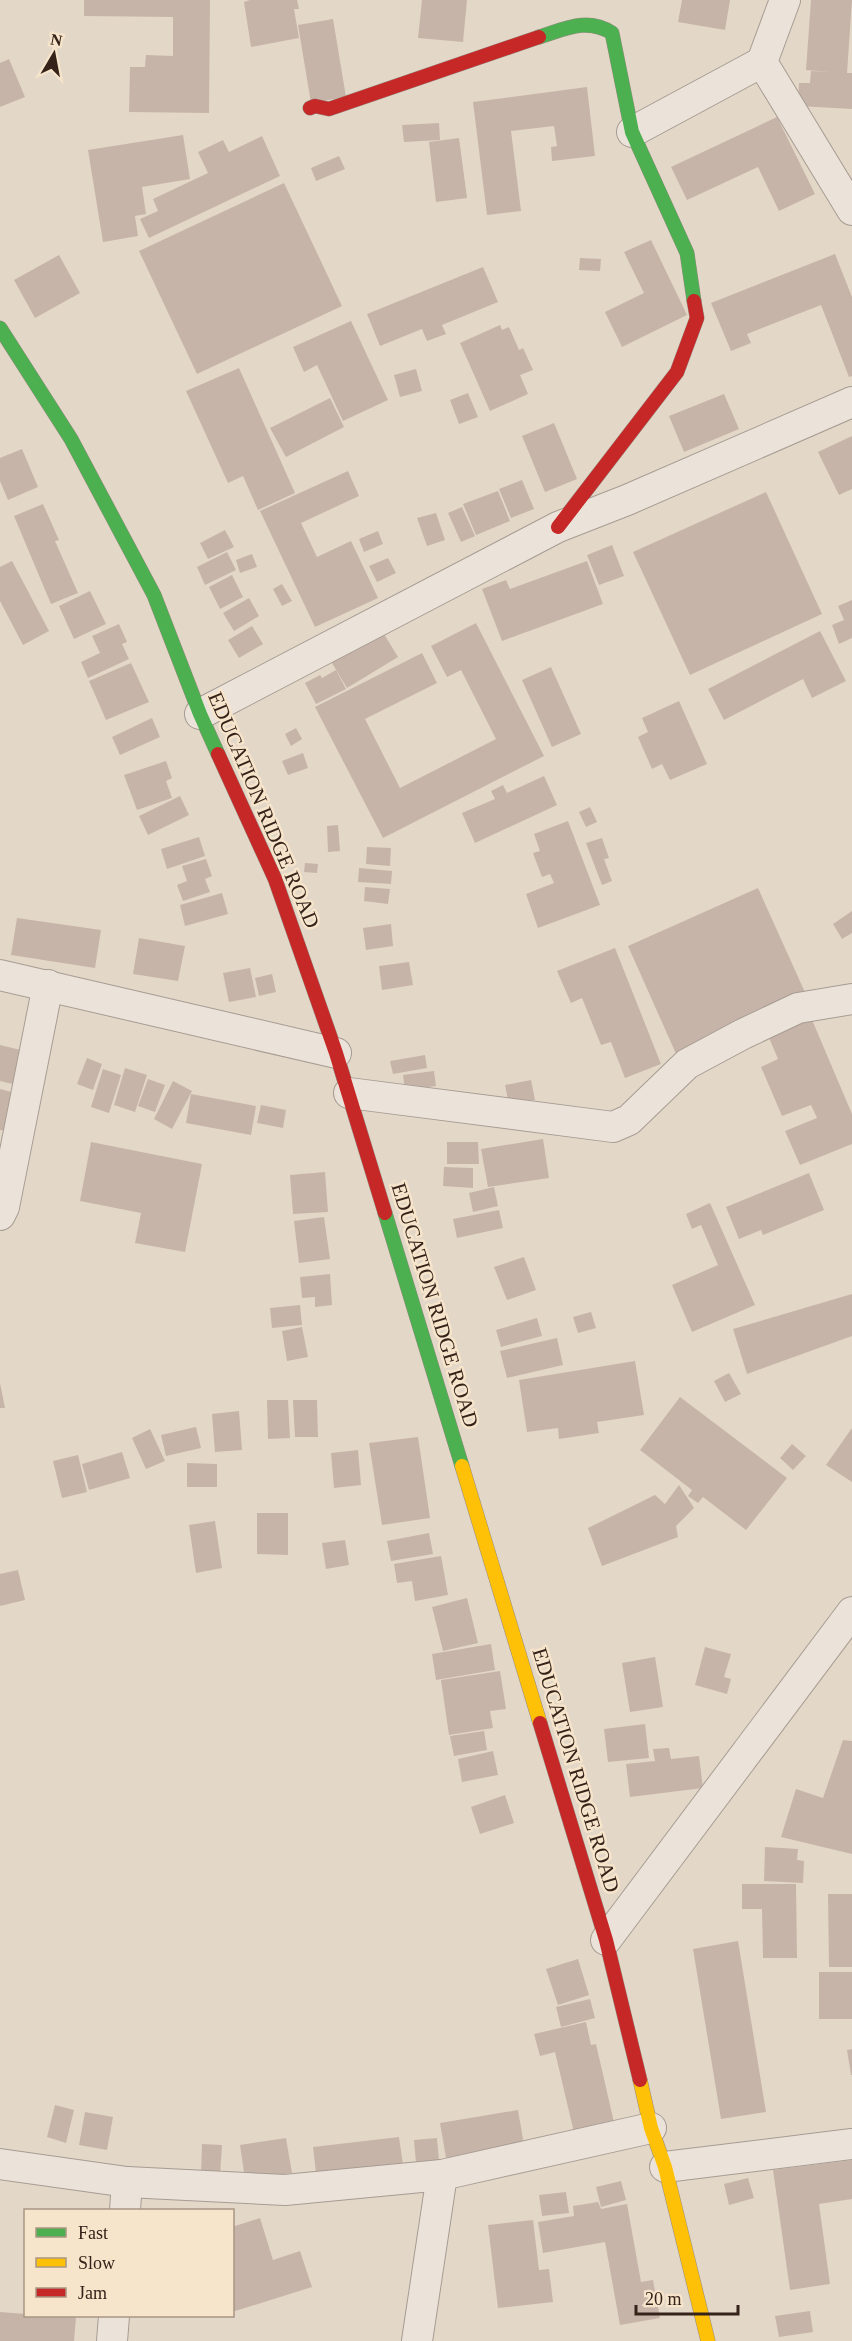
<svg xmlns="http://www.w3.org/2000/svg" width="852" height="2341" font-family="'Times New Roman',serif">
<rect width="100%" height="100%" fill="#e3d7c8"/>
<g fill="#c7b4a9">
<path d="M84,0H210L209,113L129,112L130,67H145L146,55L173,56V17L84,16Z"/>
<path d="M250,0H297L299,9H294L299,38L251,47L244,2Z"/>
<path d="M422,0H467L463,42L418,38Z"/>
<path d="M682,0H730L725,30L678,22Z"/>
<path d="M811,0H852L847,73H852V109L798,106L799,83H810L811,71L830,72L806,70Z"/>
<path d="M333,19L346,97L311,103L298,25Z"/>
<path d="M9,59L25,97L0,107V63Z"/>
<path d="M587,87L595,156L552,161L551,147L557,146L554,126L511,131L521,211L487,215L473,102Z"/>
<path d="M777,117L815,194L779,211L758,167L687,200L671,167Z"/>
<path d="M439,123L440,140L404,142L402,125Z"/>
<path d="M183,135L190,179L142,187L146,214L135,216L138,236L103,242L88,150Z"/>
<path d="M262,136L280,176L149,238L140,219L158,211L153,199L208,173L198,152L223,140L229,152Z"/>
<path d="M459,138L467,198L436,202L429,142Z"/>
<path d="M339,156L345,169L316,181L311,168Z"/>
<path d="M284,183L342,306L197,374L139,251Z"/>
<path d="M651,240L687,315L622,347L605,312L644,293L624,252Z"/>
<path d="M835,254L852,297V376L849,377L821,305L747,334L751,343L731,351L711,303Z"/>
<path d="M59,255L80,293L35,318L14,280Z"/>
<path d="M580,258L601,259L600,271L579,270Z"/>
<path d="M483,267L498,302L442,325L446,334L427,341L422,329L380,346L367,314Z"/>
<path d="M351,321L388,400L343,421L317,365L304,372L293,347Z"/>
<path d="M500,325L502,330L509,327L519,350L523,348L533,370L520,375L528,394L490,411L460,343Z"/>
<path d="M239,368L295,493L258,510L243,476L228,483L186,391Z"/>
<path d="M416,369L422,391L400,397L394,375Z"/>
<path d="M468,393L478,417L459,424L450,400Z"/>
<path d="M724,394L739,429L684,452L669,416Z"/>
<path d="M330,398L344,427L286,457L270,428Z"/>
<path d="M554,423L577,479L545,492L522,436Z"/>
<path d="M852,436V489L839,495L818,452Z"/>
<path d="M22,449L38,487L8,500L0,481V458Z"/>
<path d="M348,471L359,496L301,523L317,557L351,541L378,598L315,627L260,511Z"/>
<path d="M522,480L534,509L511,518L499,489Z"/>
<path d="M498,491L510,521L476,535L463,504Z"/>
<path d="M766,492L822,614L690,675L633,552Z"/>
<path d="M43,504L59,540L55,541L78,593L51,604L14,516Z"/>
<path d="M462,507L475,536L461,542L448,513Z"/>
<path d="M436,513L445,540L427,546L417,518Z"/>
<path d="M225,530L234,547L208,559L200,543Z"/>
<path d="M378,531L383,544L364,552L359,539Z"/>
<path d="M612,545L624,576L599,585L587,555Z"/>
<path d="M227,552L236,570L205,585L197,567Z"/>
<path d="M252,554L257,567L240,573L236,560Z"/>
<path d="M388,558L396,573L377,582L369,566Z"/>
<path d="M12,561L49,631L23,645L0,601V567Z"/>
<path d="M587,561L603,604L502,641L482,589L506,580L510,589Z"/>
<path d="M232,575L243,597L220,609L209,587Z"/>
<path d="M282,584L292,601L282,606L273,589Z"/>
<path d="M90,591L106,624L74,639L59,606Z"/>
<path d="M249,598L259,616L234,631L223,613Z"/>
<path d="M852,600V638L839,644L832,625L844,620L838,606Z"/>
<path d="M476,623L544,756L383,838L315,707L422,653L437,683L365,719L400,788L496,739L461,670L447,677L431,646Z"/>
<path d="M119,624L127,642L122,644L129,659L88,678L81,662L100,653L92,636Z"/>
<path d="M252,626L263,644L239,658L228,640Z"/>
<path d="M820,631L846,681L812,698L803,679L724,720L708,689Z"/>
<path d="M384,634L398,657L347,688L329,658L349,646L353,652Z"/>
<path d="M131,663L149,702L106,720L89,681Z"/>
<path d="M551,667L581,734L552,747L522,680Z"/>
<path d="M336,670L346,689L316,704L305,683L320,675L322,678Z"/>
<path d="M679,701L707,764L670,780L662,764L652,769L638,737L648,732L642,718Z"/>
<path d="M152,718L160,737L120,755L112,737Z"/>
<path d="M296,728L302,739L291,746L285,734Z"/>
<path d="M303,753L308,768L288,775L282,761Z"/>
<path d="M166,761L172,778L166,781L172,798L137,810L124,775Z"/>
<path d="M544,776L557,805L475,843L462,813L495,799L491,791L503,785L507,793Z"/>
<path d="M180,796L189,815L148,835L139,816Z"/>
<path d="M590,807L597,822L586,827L579,812Z"/>
<path d="M568,821L600,905L538,928L526,894L554,883L550,874L542,877L533,853L540,851L534,834Z"/>
<path d="M338,825L340,851L328,852L327,826Z"/>
<path d="M199,837L205,856L167,869L161,849Z"/>
<path d="M602,838L609,858L604,859L612,881L602,885L586,843Z"/>
<path d="M367,847L391,848L390,866L366,864Z"/>
<path d="M206,859L212,876L205,879L210,892L183,901L177,885L187,881L182,866Z"/>
<path d="M305,863L318,864L317,873L304,872Z"/>
<path d="M359,868L392,871L391,884L358,882Z"/>
<path d="M365,887L390,889L388,904L364,901Z"/>
<path d="M758,888L808,999L677,1056L628,946Z"/>
<path d="M222,893L228,914L185,926L180,905Z"/>
<path d="M852,911V933L842,939L833,924Z"/>
<path d="M17,918L101,930L95,968L11,955Z"/>
<path d="M391,924L393,946L366,950L363,928Z"/>
<path d="M139,938L185,946L178,981L133,974Z"/>
<path d="M615,948L661,1064L625,1078L611,1042L601,1045L582,998L571,1003L557,971Z"/>
<path d="M409,962L413,985L382,990L379,966Z"/>
<path d="M250,968L256,997L229,1002L223,973Z"/>
<path d="M272,974L276,992L259,996L255,978Z"/>
<path d="M810,1015L852,1114V1144L800,1165L785,1131L817,1118L811,1105L782,1116L761,1067L778,1059L767,1033Z"/>
<path d="M0,1045L29,1052L21,1086L0,1081Z"/>
<path d="M425,1055L427,1068L393,1074L390,1061Z"/>
<path d="M87,1058L102,1064L93,1090L77,1084Z"/>
<path d="M125,1068L147,1075L135,1112L114,1105Z"/>
<path d="M103,1069L121,1075L109,1113L91,1107Z"/>
<path d="M434,1071L436,1086L405,1090L403,1075Z"/>
<path d="M148,1079L165,1085L155,1112L138,1106Z"/>
<path d="M531,1080L535,1100L509,1105L505,1085Z"/>
<path d="M173,1081L192,1091L172,1129L154,1119Z"/>
<path d="M0,1089L15,1093L5,1131L0,1130Z"/>
<path d="M191,1094L256,1106L251,1135L186,1123Z"/>
<path d="M261,1105L286,1110L283,1128L257,1123Z"/>
<path d="M543,1139L549,1178L488,1187L481,1149Z"/>
<path d="M91,1142L202,1164L185,1252L135,1243L141,1213L80,1201Z"/>
<path d="M447,1142H478L479,1164H447Z"/>
<path d="M444,1167L473,1168V1188L443,1186Z"/>
<path d="M325,1172L328,1212L293,1214L290,1175Z"/>
<path d="M809,1173L824,1210L763,1235L761,1230L739,1239L726,1207Z"/>
<path d="M494,1187L498,1206L473,1212L469,1193Z"/>
<path d="M710,1203L755,1305L692,1332L672,1285L718,1265L701,1225L692,1229L686,1214Z"/>
<path d="M499,1210L503,1228L457,1238L453,1219Z"/>
<path d="M324,1217L330,1259L299,1263L294,1221Z"/>
<path d="M524,1257L536,1290L507,1300L494,1267Z"/>
<path d="M330,1274L332,1305L315,1307V1297L302,1298L300,1277Z"/>
<path d="M852,1294V1336L747,1374L733,1329Z"/>
<path d="M300,1305L302,1325L272,1328L270,1308Z"/>
<path d="M591,1312L596,1328L578,1333L573,1317Z"/>
<path d="M537,1318L542,1336L501,1347L496,1330Z"/>
<path d="M302,1327L308,1357L287,1361L282,1331Z"/>
<path d="M557,1338L563,1365L507,1378L500,1351Z"/>
<path d="M635,1361L644,1415L597,1422L599,1433L559,1439L558,1428L527,1432L519,1380Z"/>
<path d="M729,1373L741,1394L725,1402L714,1381Z"/>
<path d="M0,1383L5,1408H0Z"/>
<path d="M680,1397L787,1478L746,1530L703,1497L698,1503L688,1496L692,1490L640,1450Z"/>
<path d="M267,1400H288L290,1438L268,1439Z"/>
<path d="M293,1400H317L318,1437H295Z"/>
<path d="M239,1411L242,1450L215,1452L212,1414Z"/>
<path d="M196,1427L201,1448L166,1456L161,1435Z"/>
<path d="M852,1428V1482L826,1465Z"/>
<path d="M150,1429L165,1461L146,1469L132,1438Z"/>
<path d="M418,1437L430,1518L382,1525L369,1443Z"/>
<path d="M792,1444L806,1456L793,1470L780,1458Z"/>
<path d="M358,1450L361,1485L334,1488L331,1453Z"/>
<path d="M122,1452L130,1478L89,1490L82,1464Z"/>
<path d="M78,1455L87,1492L62,1498L53,1461Z"/>
<path d="M187,1463L217,1464V1487H187Z"/>
<path d="M679,1485L694,1508L676,1526L678,1537L602,1566L588,1528L655,1495L665,1504Z"/>
<path d="M257,1513H288V1555L257,1554Z"/>
<path d="M215,1521L222,1568L196,1573L189,1525Z"/>
<path d="M429,1533L433,1554L391,1561L387,1541Z"/>
<path d="M345,1540L349,1565L326,1569L322,1543Z"/>
<path d="M441,1556L448,1595L415,1601L412,1581L397,1583L394,1564Z"/>
<path d="M18,1570L25,1600L0,1606V1574Z"/>
<path d="M467,1598L478,1643L443,1651L432,1607Z"/>
<path d="M491,1644L495,1670L436,1680L432,1654Z"/>
<path d="M705,1647L731,1654L724,1677L731,1679L727,1694L695,1685Z"/>
<path d="M655,1657L663,1707L630,1712L622,1663Z"/>
<path d="M500,1671L506,1709L490,1711L493,1728L449,1735L441,1680Z"/>
<path d="M645,1724L649,1758L608,1762L604,1729Z"/>
<path d="M484,1731L487,1750L454,1756L450,1736Z"/>
<path d="M843,1740L852,1741V1854L781,1837L796,1789L823,1798Z"/>
<path d="M669,1748L671,1759L699,1756L703,1788L630,1797L626,1764L655,1761L653,1749Z"/>
<path d="M493,1751L498,1775L462,1782L458,1759Z"/>
<path d="M505,1795L514,1823L480,1834L471,1807Z"/>
<path d="M765,1847L798,1849L797,1860L804,1861L803,1883L764,1881Z"/>
<path d="M742,1884H796L797,1958H763L762,1909H742Z"/>
<path d="M828,1894H852V1967H829Z"/>
<path d="M738,1941L766,2112L721,2119L693,1949Z"/>
<path d="M578,1959L589,1995L558,2005L546,1969Z"/>
<rect x="819" y="1972" width="33" height="47"/>
<path d="M590,1999L595,2018L561,2027L556,2007Z"/>
<path d="M586,2022L591,2045L596,2044L616,2131L576,2141L555,2052L540,2056L534,2034Z"/>
<path d="M852,2049V2075H851L847,2050Z"/>
<path d="M55,2105L74,2110L66,2143L47,2137Z"/>
<path d="M518,2110L524,2145L446,2158L440,2123Z"/>
<path d="M85,2112L113,2117L107,2150L79,2145Z"/>
<path d="M399,2137L404,2172L317,2181L313,2147Z"/>
<path d="M286,2138L292,2173L245,2179L240,2145Z"/>
<path d="M437,2138L440,2173L417,2175L414,2140Z"/>
<path d="M202,2144L222,2145L220,2176L201,2175Z"/>
<path d="M852,2160V2199L819,2204L830,2284L790,2290L773,2170Z"/>
<path d="M748,2178L754,2198L729,2205L724,2184Z"/>
<path d="M621,2181L626,2200L601,2207L596,2187Z"/>
<path d="M566,2192L569,2213L542,2216L539,2195Z"/>
<path d="M598,2202L602,2211L601,2209L627,2204L641,2282L653,2280L660,2318L620,2325L605,2242L543,2253L538,2222L574,2216L573,2206Z"/>
<path d="M260,2218L273,2260L300,2251L312,2287L232,2312V2227Z"/>
<path d="M533,2220L539,2270L549,2269L553,2302L498,2308L488,2225Z"/>
<path d="M810,2311L813,2332L779,2337L775,2316Z"/>
<path d="M0,2312L26,2314V2316L76,2317L74,2341H0Z"/>
</g>
<g fill="none" stroke-linecap="round" stroke-linejoin="round">
<g stroke="#a79c92" stroke-width="32">
<g id="street">
<path d="M785,0L762,62L852,210"/>
<path d="M632,132L762,62"/>
<path d="M200,714L558,527L627,500L852,402"/>
<path d="M0,975L336,1053"/>
<path d="M349,1093L613,1127L629,1120L687,1064L743,1034L798,1008L852,999"/>
<path d="M0,1215L4,1207L48,985"/>
<path d="M606,1940L852,1612"/>
<path d="M0,2164L127,2182L285,2190L442,2175L651,2128"/>
<path d="M665,2167L852,2144"/>
<path d="M125,2210L127,2182"/>
<path d="M112,2341L114,2316"/>
<path d="M417,2341L442,2175"/>
</g>
</g>
<g stroke="#978c82" stroke-width="15">
<g id="fast">
<path d="M539,37C565,29 587,17 612,33L632,132L687,253L694,301"/>
<path d="M0,328L71,439L154,595L200,714L218,754"/>
<path d="M385,1213L462,1466"/>
</g>
</g>
<g stroke="#978c82" stroke-width="15">
<g id="slow">
<path d="M462,1466L540,1723"/>
<path d="M640,2080L651,2128L665,2167L708,2341"/>
</g>
</g>
<g stroke="#978c82" stroke-width="15">
<g id="jam">
<path d="M310,108L315,106L329,109L539,37"/>
<path d="M558,527L677,372L697,318L694,301"/>
<path d="M218,754L275,879L336,1053L385,1213"/>
<path d="M540,1723L606,1940L640,2080"/>
</g>
</g>
<use href="#street" stroke="#ebe3da" stroke-width="30"/>
<use href="#fast" stroke="#4caf50" stroke-width="14"/>
<use href="#slow" stroke="#ffc107" stroke-width="14"/>
<use href="#jam" stroke="#c62828" stroke-width="14"/>
</g>
<g text-anchor="middle" stroke-width="5" stroke-linejoin="round" paint-order="stroke">
<g font-size="21" fill="#35231a" stroke="#f6e4cb">
<text transform="translate(264 810) rotate(67)" y="7">EDUCATION RIDGE ROAD</text>
<text transform="translate(435 1305) rotate(73)" y="7">EDUCATION RIDGE ROAD</text>
<text transform="translate(576 1770) rotate(73)" y="7">EDUCATION RIDGE ROAD</text>
</g>
</g>
<rect x="24" y="2209" width="210" height="108" fill="#f6e4cb" stroke="#a99784" stroke-width="1.5"/>
<rect x="36" y="2228" width="30" height="9" fill="#4caf50" stroke="#a99784" stroke-width="1.5"/>
<text x="78" y="2239" font-size="18" fill="#35231a">Fast</text>
<rect x="36" y="2258" width="30" height="9" fill="#ffc107" stroke="#a99784" stroke-width="1.5"/>
<text x="78" y="2269" font-size="18" fill="#35231a">Slow</text>
<rect x="36" y="2288" width="30" height="9" fill="#c62828" stroke="#a99784" stroke-width="1.5"/>
<text x="78" y="2299" font-size="18" fill="#35231a">Jam</text>
<g transform="translate(54 54) rotate(10)" stroke="#f6e4cb" stroke-width="4.5" paint-order="stroke">
<path d="M0-4.5L10 22L0 15L-10 22Z" fill="#35231a"/>
<text y="-9" font-size="16" font-weight="bold" text-anchor="middle" fill="#35231a">N</text>
</g>
<path d="M636 2305v9h102v-9" fill="none" stroke="#35231a" stroke-width="3"/>
<text x="645" y="2305" font-size="18" fill="#35231a" stroke="#f6e4cb" stroke-width="4.5" paint-order="stroke">20 m</text>
</svg>
